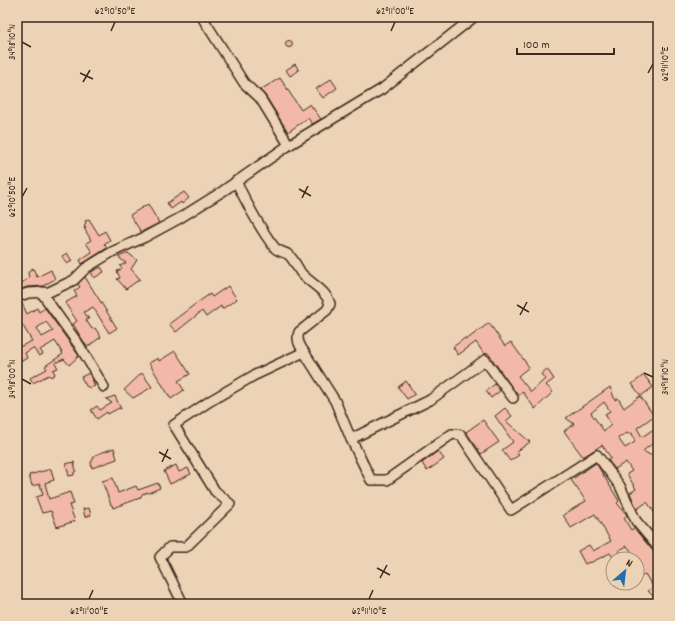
<svg xmlns="http://www.w3.org/2000/svg" width="675" height="621" font-family="Dekko,sans-serif">
<rect width="100%" height="100%" fill="#edd3b5"/>
<filter id="ink" filterUnits="userSpaceOnUse"><feTurbulence type="fractalNoise" baseFrequency=".025" numOctaves="2"/><feDisplacementMap in="SourceGraphic" scale="8" xChannelSelector="R" yChannelSelector="G"/><feConvolveMatrix kernelMatrix="1 2 1 2 8 2 1 2 1" color-interpolation-filters="sRGB"/></filter>
<g filter="url(#ink)">
<g fill="#f2b9a8" stroke="#3b2a1e" fill-rule="evenodd">
<circle cx="289" cy="44" r="3.5"/>
<path d="M295,64L299,70L290,76L286,70Z"/>
<path d="M280,78L301,110L310,104L321,119L312,124L308,118L288,132L265,95L260,90Z"/>
<path d="M331,79L337,88L323,98L316,89Z"/>
<path d="M184,192L189,198L182,204L181,202L171,209L167,203Z"/>
<path d="M148,204L159,223L141,232L130,215Z"/>
<path d="M89,219L99,235L105,231L110,240L104,244L107,248L82,264L80,260L92,252L86,243L91,240L84,228L86,227L84,225L86,223L85,221Z"/>
<path d="M67,253L72,261L67,264L62,256Z"/>
<path d="M128,253L137,260L131,269L140,279L126,289L117,279L120,278L117,271L122,269L120,266L126,263L118,257Z"/>
<path d="M101,267L104,272L94,278L91,272Z"/>
<path d="M33,268L37,277L51,270L55,279L43,286L27,287L19,290L17,286L29,278L28,273L30,270Z"/>
<path d="M85,277L117,328L109,333L93,307L84,312L89,319L86,320L92,329L95,328L101,337L87,347L73,324L77,321L65,303L77,296L74,291L80,287L78,284Z"/>
<path d="M228,286L237,299L222,309L221,306L206,317L202,311L176,332L169,324L194,305L210,294L212,297Z"/>
<path d="M22,303L27,314L37,308L39,312L45,308L79,356L69,365L64,359L55,363L58,368L53,370L55,374L51,377L49,375L33,383L30,378L47,369L45,366L63,354L55,341L40,350L43,354L39,356L33,348L25,353L27,358L22,361L17,352V348L32,341L17,316V307ZM46,322L53,331L42,337L37,328Z"/>
<path d="M489,323L505,346L511,342L529,367L518,376L531,392L545,379L541,374L547,369L554,379L546,385L553,392L535,409L523,392L518,396L488,353L484,354L476,342L458,355L453,347L465,338L466,340Z"/>
<path d="M175,351L190,374L178,381L184,390L171,399L149,363L158,358L159,361Z"/>
<path d="M89,373L95,386L90,388L86,386L81,377Z"/>
<path d="M142,373L152,387L133,398L124,390Z"/>
<path d="M644,375L653,387L641,396L632,384Z"/>
<path d="M406,381L415,394L407,399L398,387Z"/>
<path d="M495,384L500,391L491,398L486,391Z"/>
<path d="M610,387L615,400L618,398L624,408L640,396L654,416L637,428L642,437L655,428L658,432V439L643,451L654,457L658,452V518L647,502L637,509L630,493L636,489L627,474L632,471L626,462L615,469L608,460L611,458L602,445L583,457L564,431L574,424L566,418ZM604,402L610,411L605,414L611,425L604,431L591,413ZM627,433L628,434L632,433L635,442L625,448L618,438Z"/>
<path d="M115,396L121,409L119,408L108,414L107,412L97,419L91,410L97,406L100,410L112,403L106,399Z"/>
<path d="M505,408L512,416L506,421L530,442L516,452L519,455L510,461L502,450L513,442L495,416Z"/>
<path d="M483,420L499,442L481,454L466,432Z"/>
<path d="M114,448L117,459L92,468L91,463L95,455Z"/>
<path d="M438,451L444,459L427,471L422,463Z"/>
<path d="M74,462L76,471L74,472V475L69,476L66,464Z"/>
<path d="M596,463L619,501L617,503L627,515L624,518L631,530L634,528L658,557V593L654,597L648,591L653,587L645,574L637,580V559L627,546L618,551L624,559H614L610,553L590,563L589,562L585,564L578,551L589,545L593,551L611,541L595,514L571,528L563,515L586,501L571,480Z"/>
<path d="M176,465L179,472L188,468L191,474L170,484L164,471Z"/>
<path d="M51,469L54,480L45,483L49,499L70,492L74,504L69,505L75,521L57,527L51,511L42,513L36,497L43,495L40,484L32,486L29,475Z"/>
<path d="M113,478L118,493L136,486L138,490L158,483L160,488L148,493L146,492L145,494L143,493L140,498L113,508L112,505H111L102,481Z"/>
<path d="M89,508L91,515L85,517L83,509Z"/>
</g>
<g fill="none" stroke-linecap="round" stroke-linejoin="round">
<g stroke="#3b2a1e" stroke-width="12">
<g id="minor">
<path d="M202,17L244,83L260,98L289,145"/>
<path d="M236,181C247,204 259,228 275,248C279,252 285,252 289,255C294,260 297,267 301,273C311,284 326,290 330,304L327,310L299,332C296,340 300,346 304,352"/>
<path d="M41,292L79,345L104,387"/>
<path d="M17,297L28,293L49,292L74,280L86,268L112,252L145,237L180,218L223,191L289,145L382,89L474,17"/>
<path d="M513,398L485,360L430,400L351,439L371,480H387L452,434L461,435L511,510L597,455L620,486L636,521L658,547"/>
<path d="M183,604L160,557L170,547H186L230,504L215,491L174,425L210,401L253,376L304,352L335,401L351,439"/>
</g>
</g>
<use href="#minor" stroke="#edd3b5" stroke-width="9"/>
</g>
</g>
<path fill="none" stroke="#3b2a1e" stroke-width="1.5" d="M111,31L115,22M391,31L395,22M22,42L31,47M80,73L93,79M648,73L653,64M83,82L90,70M299,189L311,196M22,197L27,188M302,198L308,186M517,305L529,312M520,315L527,302M644,373L653,377M22,379L31,384M159,452L171,459M162,462L168,449M377,568L390,575M380,578L387,565M89,599L93,590M369,599L373,590"/>
<rect width="675" height="621" fill="none" stroke="#edd3b5" stroke-width="44"/>
<g transform="translate(625 571) rotate(28)"><circle r="19" fill="#edd3b5" stroke="#a68f79"/>
<path d="M0-3L7 15L0 10L-7 15Z" fill="#1f6fb2"/>
<text y="-6" font-size="11" font-weight="bold" text-anchor="middle" fill="#3b2a1e">N</text>
</g>
<path d="M517 48v6h97v-6" fill="none" stroke="#3b2a1e" stroke-width="2"/>
<text x="523" y="48" font-size="12" fill="#3b2a1e" stroke="#edd3b5" stroke-width="3" paint-order="stroke">100 m</text>
<rect x="22" y="22" width="631" height="577" fill="none" stroke="#3b2a1e" stroke-width="1.5"/>
<g font-size="10" text-anchor="middle" fill="#3b2a1e">
<text x="115" y="14">62°10'50"E</text>
<text x="395" y="14">62°11'00"E</text>
<text transform="translate(11 42) rotate(-90)" y="4">34°18'10"N</text>
<text transform="translate(664 64) rotate(-90)" y="4">62°11'10"E</text>
<text transform="translate(11 197) rotate(-90)" y="4">62°10'50"E</text>
<text transform="translate(664 377) rotate(-90)" y="4">34°18'10"N</text>
<text transform="translate(11 379) rotate(-90)" y="4">34°18'00"N</text>
<text x="89" y="614">62°11'00"E</text>
<text x="369" y="614">62°11'10"E</text>
</g>
</svg>
